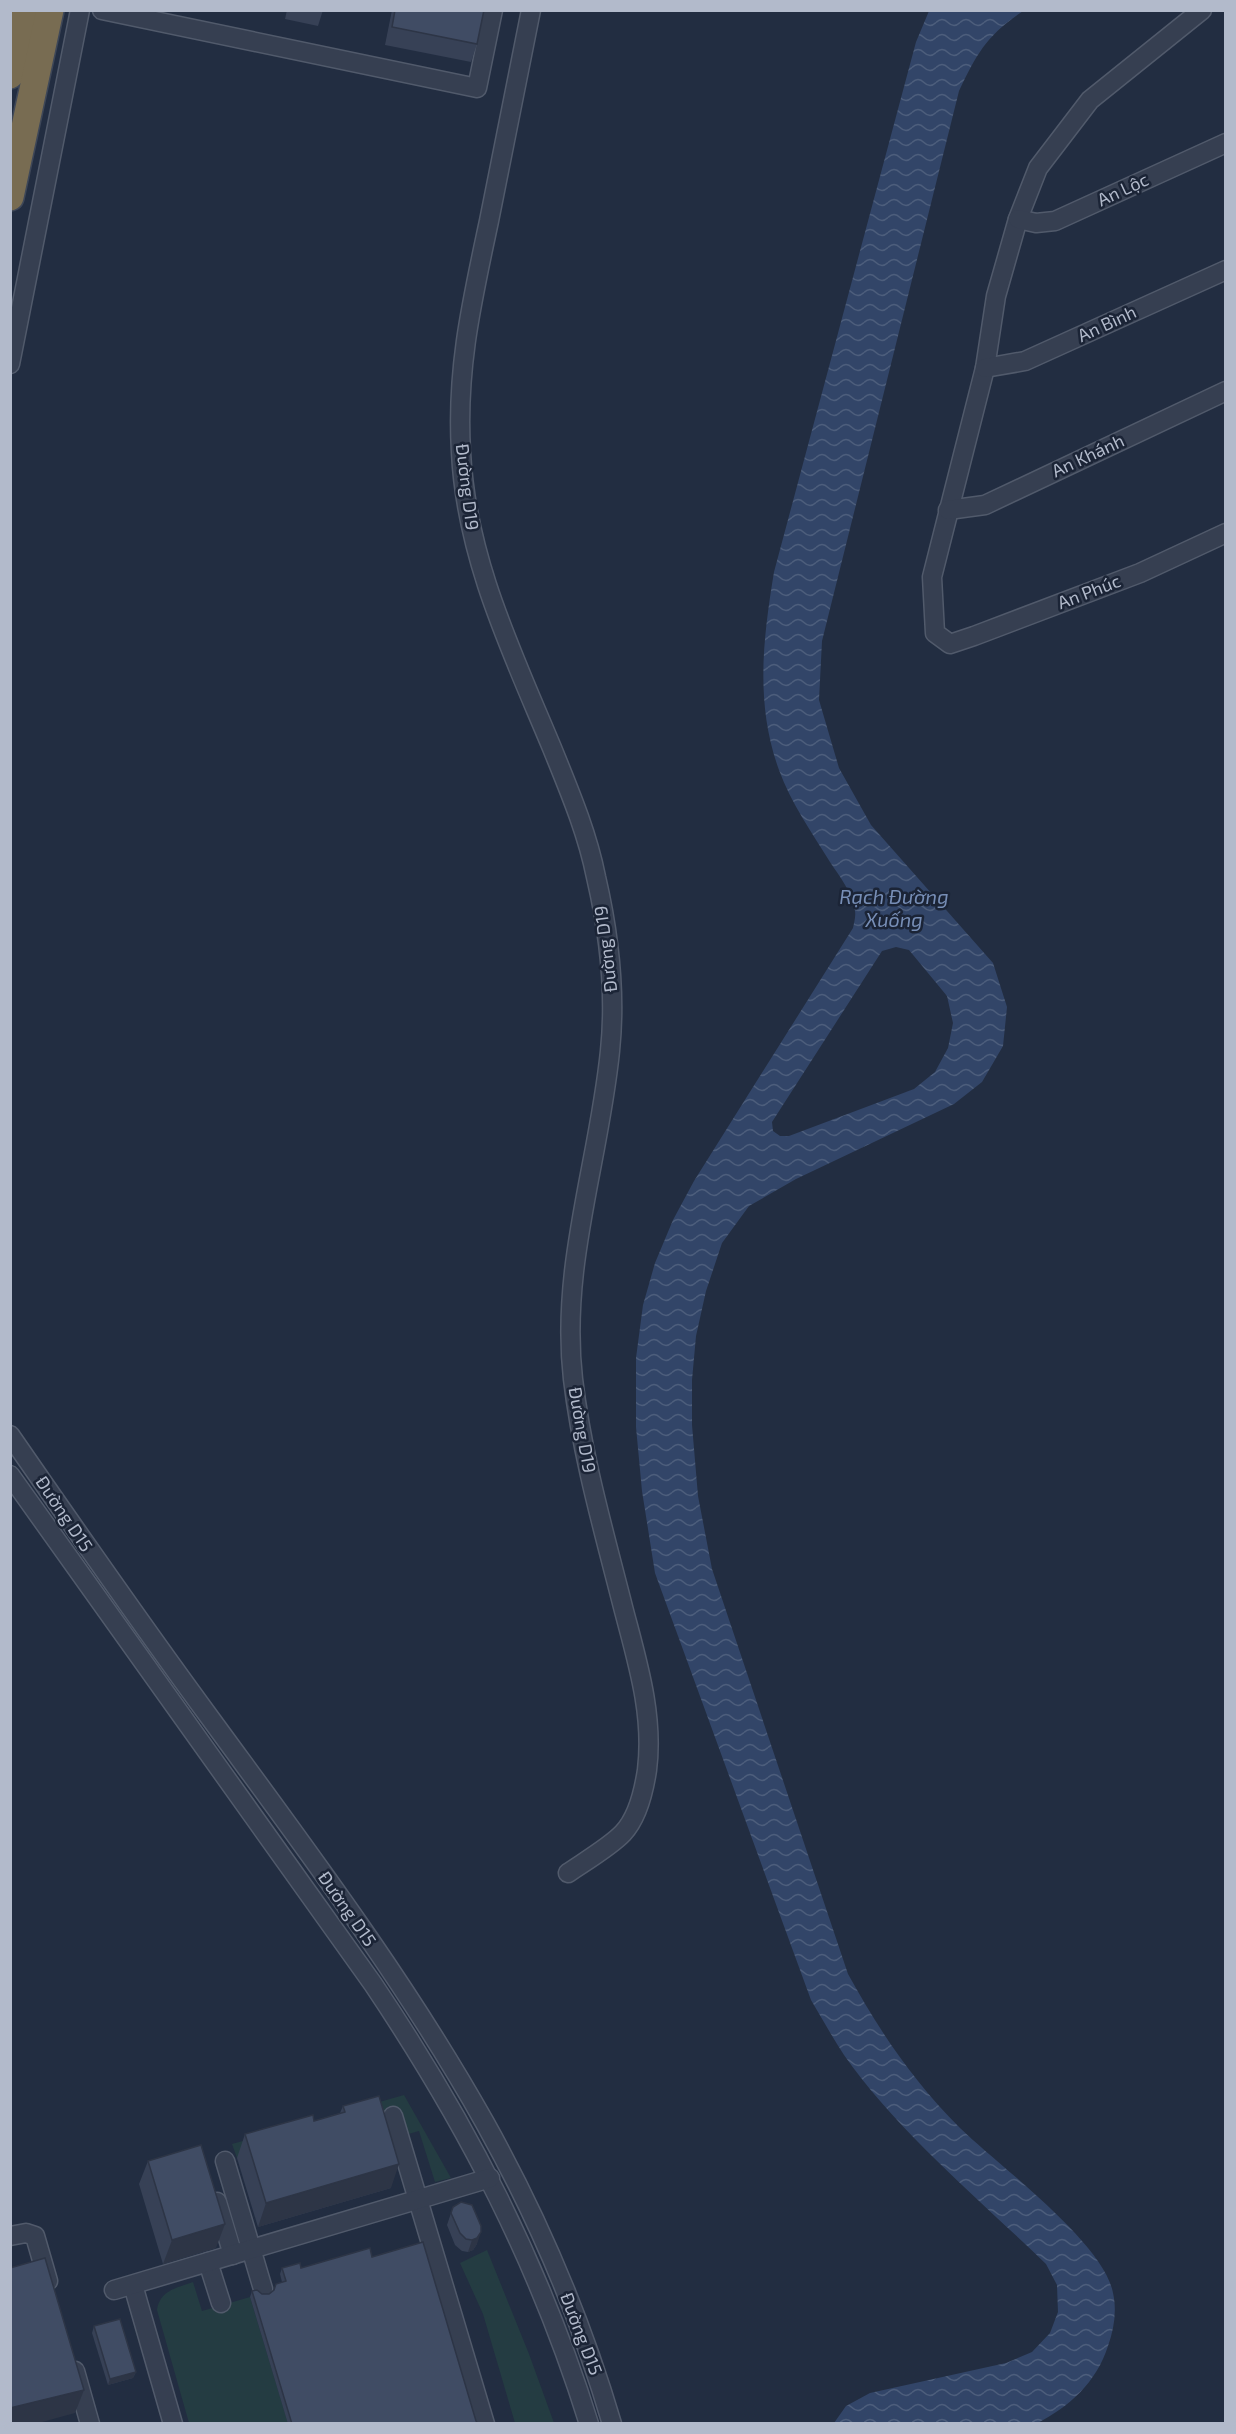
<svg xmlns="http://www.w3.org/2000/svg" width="1236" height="2434" font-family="'Exo 2',sans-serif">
<defs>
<pattern id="water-waves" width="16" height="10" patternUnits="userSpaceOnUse" patternTransform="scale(1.5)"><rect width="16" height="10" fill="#324568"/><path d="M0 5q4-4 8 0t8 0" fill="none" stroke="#4d5e7c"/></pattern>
</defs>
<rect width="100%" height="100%" fill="#222d41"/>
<g fill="#243c42">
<path d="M404,2095L451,2178L435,2182L419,2131L405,2135L388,2122L237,2158L232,2144Z"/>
<path d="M487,2250L529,2354L554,2423H515L483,2314L460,2263Z"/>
<path d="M193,2282L202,2311L250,2297L288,2423H189L157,2310C160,2290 177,2288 193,2282Z"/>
</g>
<path fill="url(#water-waves)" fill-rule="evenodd" d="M929,11H1023C987,35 977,53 959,91L822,641L819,700L839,768L871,825L993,963L1007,1007L1003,1046L982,1082L954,1104L796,1179L749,1206L722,1243L706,1291L696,1336L692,1380V1425L698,1496L712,1569L848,1974C880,2032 913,2081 960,2128C998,2165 1104,2243 1113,2293C1117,2311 1114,2329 1108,2346C1096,2383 1070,2406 1036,2424L834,2423L846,2406L870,2393L1006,2363L1032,2352L1050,2333L1058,2312L1057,2285L1046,2264C980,2200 896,2130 844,2055C832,2037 822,2018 811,2000L655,1573L642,1491L636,1427V1358L643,1305L655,1263L673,1220L694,1181L853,928C854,923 856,916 855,911C852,892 840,877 830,862C812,833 791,803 779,770C755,704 763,639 774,572L916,42ZM896,947L909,950L947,996L953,1023L948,1048L935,1072L914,1089L789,1136H780L773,1131L772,1122L882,951Z"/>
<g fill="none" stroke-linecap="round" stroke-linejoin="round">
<g stroke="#515a6b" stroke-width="21">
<g id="minor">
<path d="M102,10L477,88L493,10"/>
<path d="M531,10C517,81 503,151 489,221C472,301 456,369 461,452C466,558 512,652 552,748C569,790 587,832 596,877C609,933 616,993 610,1051C599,1162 560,1266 573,1379C582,1456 604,1532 623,1607C637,1661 654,1714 647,1770C644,1790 638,1817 623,1833C611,1846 584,1862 568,1873"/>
<path d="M1202,10L1090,100L1038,168L1018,219L996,296L985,368L932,577L935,633L950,644L974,636L1140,573L1226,533"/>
<path d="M1018,219L1036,223L1055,221L1226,143"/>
<path d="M10,364L80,10"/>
<path d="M985,368L1025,361L1226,270"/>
<path d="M948,510L985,505L1226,391"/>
<path d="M10,1435C77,1532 143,1627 213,1722C308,1852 406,1982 485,2123C538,2218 581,2319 612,2424"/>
<path d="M10,1475L373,1984C467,2124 539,2263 589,2424"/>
<path d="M393,2116L485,2424"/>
<path d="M225,2161L263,2289"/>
<path d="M217,2202L233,2255"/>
<path d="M10,2236L26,2233L35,2236L48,2281"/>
<path d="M208,2262L221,2303"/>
<path d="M133,2285L173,2424"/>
<path d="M114,2290L490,2178"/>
<path d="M75,2371L90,2424"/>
</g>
</g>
<g stroke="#3e4758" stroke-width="30">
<g id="highway">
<path d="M10,75L24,10"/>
<path d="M10,197L50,10"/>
</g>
</g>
<use href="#minor" stroke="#363f51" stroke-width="18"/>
<use href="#highway" stroke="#786c52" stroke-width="27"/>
</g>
<g fill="#374156">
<path d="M287,10H323L318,26L285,19Z"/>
<path d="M392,10H484L477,44L471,62L385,45Z"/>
<path d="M343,2106L391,2188L258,2227L237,2158L245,2134L314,2121L340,2113Z"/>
<path d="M148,2161L216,2248L163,2264L139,2184Z"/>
<path d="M453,2207L477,2244L473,2250L468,2252L462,2251L455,2245L447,2225Z"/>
<path d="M372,2257L476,2421L478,2424H288L250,2297L252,2291L262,2294H269L274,2290L282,2282L280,2274L282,2268H301Z"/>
<path d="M94,2326L136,2372L133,2378L108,2385L92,2333Z"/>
</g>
<g fill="#2d3546">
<path d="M399,2164L391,2188L258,2227L266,2203Z"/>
<path d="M225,2224L216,2248L163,2264L172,2240Z"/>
<path d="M481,2232L477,2244L473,2250L468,2252L472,2240Z"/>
<path d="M136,2372L133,2378L108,2385L110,2379Z"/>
<path d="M84,2390L75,2413L35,2424H10V2408Z"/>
</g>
<g fill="#404c64" stroke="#2d3546" stroke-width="1.5">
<path d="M395,10H484L477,44L392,27Z"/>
<path d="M379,2096L399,2164L266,2203L245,2134L313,2115L314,2121L345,2112L343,2106Z"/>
<path d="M201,2145L225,2224L172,2240L148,2161Z"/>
<path d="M461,2202L472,2205L481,2226V2232L477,2238L472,2240L466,2239L460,2233L451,2213L453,2207Z"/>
<path d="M423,2242L476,2421L478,2424H292L252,2291L257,2290L262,2294H269L274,2290L276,2284L286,2281L282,2268L300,2263L301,2268L370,2248L372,2257Z"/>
<path d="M45,2258L84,2390L10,2408V2268Z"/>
<path d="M120,2319L136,2372L110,2379L94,2326Z"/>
</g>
<g text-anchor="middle" stroke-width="5" stroke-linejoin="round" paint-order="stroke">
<g font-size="18" fill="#b2bacb" stroke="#1b2436">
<text transform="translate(1123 190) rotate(-25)" y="6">An Lộc</text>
<text transform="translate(1107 324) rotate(-25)" y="6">An Bình</text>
<text transform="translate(1088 456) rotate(-25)" y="6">An Khánh</text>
<text transform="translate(467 487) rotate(83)" y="6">Đường D19</text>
<text transform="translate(1089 592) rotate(-21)" y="6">An Phúc</text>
<text transform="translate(606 949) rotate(-97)" y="6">Đường D19</text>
<text transform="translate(582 1430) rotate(80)" y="6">Đường D19</text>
<text transform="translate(64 1514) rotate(56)" y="6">Đường D15</text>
<text transform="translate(347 1909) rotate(55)" y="6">Đường D15</text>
<text transform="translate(581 2334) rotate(69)" y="6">Đường D15</text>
</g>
<g font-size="20" font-style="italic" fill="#778eb6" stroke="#1b2436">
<text x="894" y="904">Rạch Đường<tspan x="894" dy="23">Xuống</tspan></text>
</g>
</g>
<rect width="1236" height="2434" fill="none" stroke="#b2bacb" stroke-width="24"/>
</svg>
